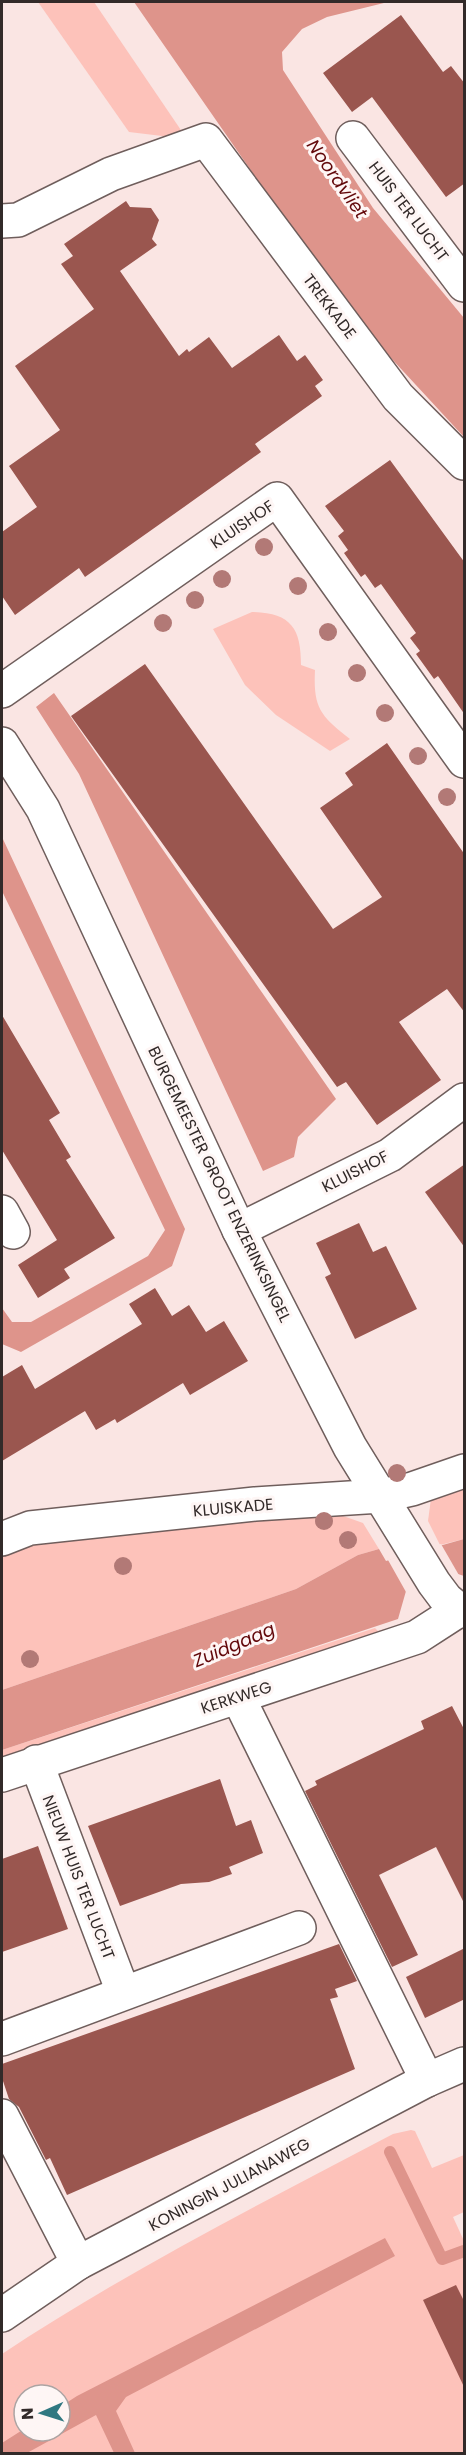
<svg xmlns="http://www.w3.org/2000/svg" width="466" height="2455" font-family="Poppins,sans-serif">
<rect width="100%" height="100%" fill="#fae5e3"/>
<g fill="#fdc2ba" fill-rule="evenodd">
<path d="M38,2H94L187,139L129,132Z"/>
<path d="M252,612C291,613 301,628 301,665L315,670C313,709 321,716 350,739L330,751L276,715L245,685L213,629Z"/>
<path d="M464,1478V1539L440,1545L428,1521L432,1491Z"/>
<path d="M329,1511L363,1523L379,1549L358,1555L296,1589L2,1690V1552L24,1541Z"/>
<path d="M375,1628L378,1631L385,1629L386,1634L2,1759V1750Z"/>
<path d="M411,2130L415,2131L432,2168L464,2155V2212L453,2217L464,2241V2453L2,2454V2354C127,2271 260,2204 393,2134ZM24,2395H60V2431H24Z"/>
</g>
<g fill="#de948b">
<path d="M134,2H388L327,17L302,29L282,52L283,70L373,208L464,318V437L366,331L309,254Z"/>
<path d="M54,693L336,1099L298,1137L294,1157L263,1171L79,774L36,707Z"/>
<path d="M2,837L185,1229L172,1266L21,1352L2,1344V1308L12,1322H31L148,1256L165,1230L2,891Z"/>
<path d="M464,1539V1576L455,1573L406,1591L398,1619L2,1750V1690L296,1589L358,1555L379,1549L386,1561Z"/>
<path d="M385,2238L395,2256L126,2397L116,2411L135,2453H114L96,2415L27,2453H2V2443L24,2429L60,2431V2407L77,2396Z"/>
</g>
<path fill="#fae5e3" d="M441,1544L460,1577L406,1592L388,1560Z"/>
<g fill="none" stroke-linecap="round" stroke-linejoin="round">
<path stroke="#de948b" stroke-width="12" d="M390,2152L442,2259L464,2251"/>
</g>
<g fill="#9a564f">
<path d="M401,15L443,72L451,66L465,84V183L446,197L372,97L352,112L323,73Z"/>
<path d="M126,201L130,207L151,208L159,220L152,239L157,245L120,271L179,356L187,349L189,352L209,337L232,368L279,335L297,361L305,355L323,380L315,386L322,396L255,444L261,452L184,507L85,577L79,568L15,615L2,596V532L37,507L9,466L60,430L15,366L94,309L61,264L73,256L64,244Z"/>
<path d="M390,460L465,563V715L438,676L434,679L416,654L420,651L410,638L416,633L381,584L375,588L365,574L361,577L344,553L348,550L338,536L344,531L325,506Z"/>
<path d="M145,664L333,929L382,897L320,808L353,785L345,773L387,743L465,855V1013L447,989L399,1022L441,1080L377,1125L346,1082L337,1087L71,716Z"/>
<path d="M2,1015L60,1113L49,1120L71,1157L66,1160L115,1238L64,1269L70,1278L38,1298L18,1265L57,1240L2,1150Z"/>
<path d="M465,1164V1248L425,1192Z"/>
<path d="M359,1223L373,1252L386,1246L417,1309L355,1339L325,1277L331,1274L316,1243Z"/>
<path d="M155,1288L172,1316L189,1305L206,1332L224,1321L248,1361L190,1395L183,1383L117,1423L115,1419L96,1430L85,1411L2,1461V1377L22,1365L35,1389L142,1324L129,1304Z"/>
<path d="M452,1706L465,1731V1905L436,1847L379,1875L418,1955L392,1967L305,1791L317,1785L315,1781L424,1729L421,1721Z"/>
<path d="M220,1779L236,1826L251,1820L263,1853L229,1867L232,1874L209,1882L181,1884L120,1906L88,1826Z"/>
<path d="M38,1846L68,1929L2,1952V1859Z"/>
<path d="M339,1944L357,1981L335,1989L338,1997L330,1999L355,2069L67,2195L50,2158L46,2160L19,2107L9,2099L2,2078V2064Z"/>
<path d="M465,1948V1999L425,2018L406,1977Z"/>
<path d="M456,2285L465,2303V2389L423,2300Z"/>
</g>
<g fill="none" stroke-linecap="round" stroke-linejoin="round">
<g stroke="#6f5e5c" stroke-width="36">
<g id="minor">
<path d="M353,138L464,285"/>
<path d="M2,221L18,220L111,174L206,140L398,397L464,463"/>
<path d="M2,691L277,499L464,761"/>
<path d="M2,744L43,809L239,1230L350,1447L434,1583L446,1599L459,1610"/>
<path d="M2,1212L13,1232"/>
<path d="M239,1230L390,1155L464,1100"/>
<path d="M2,1539L30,1528L255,1504L381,1496L412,1489L464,1471"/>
<path d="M238,1697L427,2080"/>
<path d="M36,1762L123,1992"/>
<path d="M2,1775L417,1637L459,1610L464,1611"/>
<path d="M2,2039L299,1928"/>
<path d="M2,2116L78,2263"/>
</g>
</g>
<g stroke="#6f5e5c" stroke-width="36">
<path id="major" d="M2,2315L78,2263L427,2080L464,2064"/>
</g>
<use href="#minor" stroke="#fff" stroke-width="33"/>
<use href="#major" stroke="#fff" stroke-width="33"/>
</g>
<g fill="#b27976">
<circle cx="264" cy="547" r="9"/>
<circle cx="222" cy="579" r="9"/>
<circle cx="298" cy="586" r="9"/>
<circle cx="195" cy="600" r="9"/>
<circle cx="163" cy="623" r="9"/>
<circle cx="328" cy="632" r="9"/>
<circle cx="357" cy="673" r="9"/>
<circle cx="385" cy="713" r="9"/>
<circle cx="418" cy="756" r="9"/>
<circle cx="447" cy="797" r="9"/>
<circle cx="397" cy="1473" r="9"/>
<circle cx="324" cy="1521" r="9"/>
<circle cx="348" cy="1540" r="9"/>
<circle cx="123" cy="1566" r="9"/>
<circle cx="30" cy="1659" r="9"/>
</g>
<g text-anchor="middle" stroke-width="6" stroke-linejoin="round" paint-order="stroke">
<g font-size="16" fill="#322a29" stroke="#fef6f5">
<text transform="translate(409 211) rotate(53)" y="6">HUIS TER LUCHT</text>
<text transform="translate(330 306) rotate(53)" y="6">TREKKADE</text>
<text transform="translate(242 524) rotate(-34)" y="6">KLUISHOF</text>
<text transform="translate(355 1171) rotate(-27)" y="6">KLUISHOF</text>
<text transform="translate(220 1184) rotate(64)" y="6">BURGEMEESTER GROOT ENZERINKSINGEL</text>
<text transform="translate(233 1507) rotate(-5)" y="6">KLUISKADE</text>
<text transform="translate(236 1697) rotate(-18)" y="6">KERKWEG</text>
<text transform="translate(79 1877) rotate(69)" y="6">NIEUW HUIS TER LUCHT</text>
<text transform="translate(229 2184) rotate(-28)" y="6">KONINGIN JULIANAWEG</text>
</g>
<g font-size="18" font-style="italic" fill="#62080a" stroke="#fef6f5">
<text transform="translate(337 179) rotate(55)" y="6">Noordvliet</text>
<text transform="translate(234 1645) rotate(-23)" y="6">Zuidgaag</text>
</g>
</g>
<rect width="466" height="2455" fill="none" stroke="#322a29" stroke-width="6"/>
<g transform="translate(42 2413) rotate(267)"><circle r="28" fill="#fef6f5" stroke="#aca4a3" stroke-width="1.5"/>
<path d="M0-4.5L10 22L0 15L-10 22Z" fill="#307881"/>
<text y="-9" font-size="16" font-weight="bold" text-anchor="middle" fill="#322a29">N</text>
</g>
</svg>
